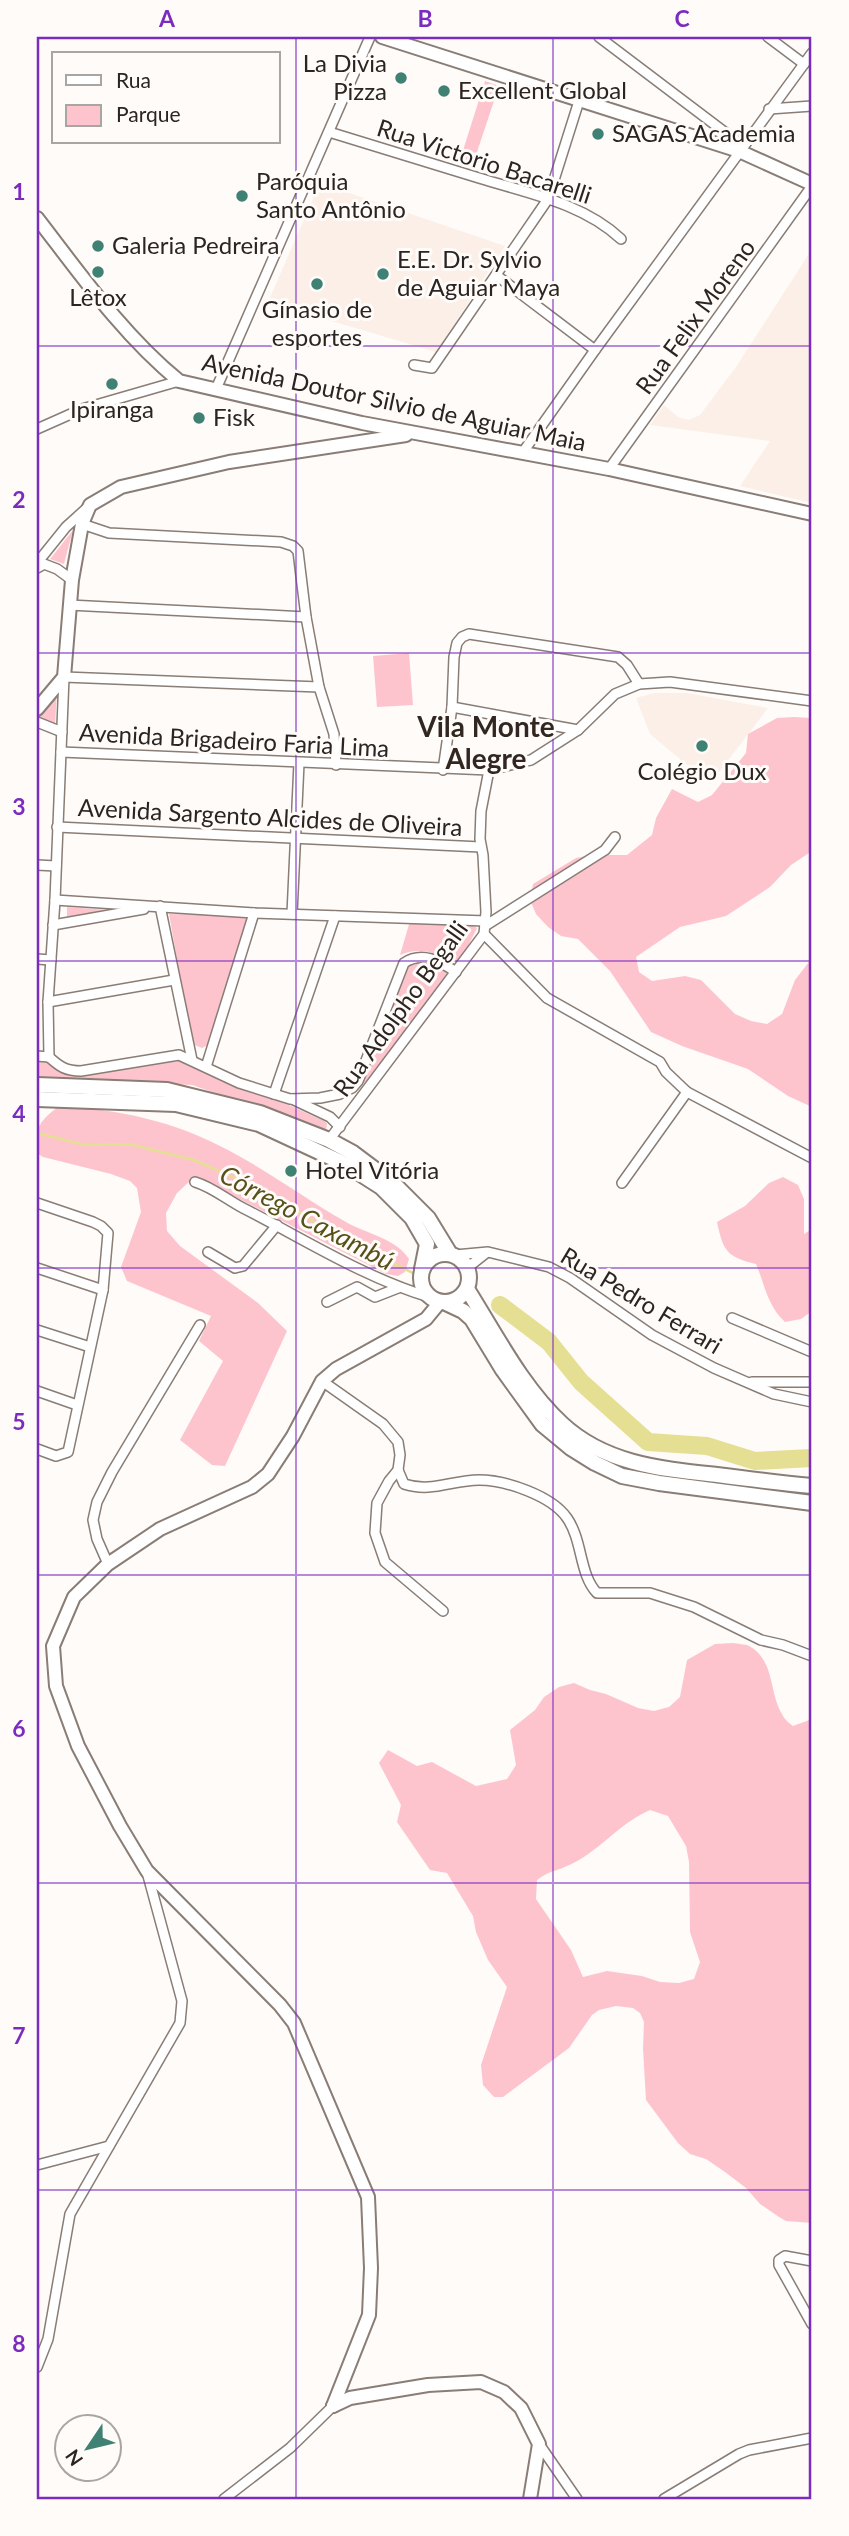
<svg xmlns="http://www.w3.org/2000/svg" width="849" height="2536" font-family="Lato,sans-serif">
<rect width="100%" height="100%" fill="#fefbf9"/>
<g fill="#fcefe7">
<path d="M320,183L505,246L436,352L268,302Z"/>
<path d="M812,249V503L740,486L770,441L650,425L664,405L678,417L689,420L700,415L736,367Z"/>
<path d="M654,693H687L768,708L710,784L650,734L636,698Z"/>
</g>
<g fill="#fec4ce" fill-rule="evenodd">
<path d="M485,81L499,86L472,167L459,163Z"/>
<path d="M73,530L64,564L50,559Z"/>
<path d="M409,653L413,705L377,707L373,656Z"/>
<path d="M57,691L55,725L37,719V716Z"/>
<path d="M794,717L812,718V851L791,865L770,887L726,916L680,927L636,957L639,972L652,981L685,976L701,980L735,1014L751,1021L767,1024L782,1014L795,980L812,958V1107L788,1096L748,1069L682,1046L651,1032L610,971L578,939L561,936L548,927L536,914L530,900L533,884L576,858L591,855H627L652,835L656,818L672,789L698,802L712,795L746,753L748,734L777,718Z"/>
<path d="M67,907L109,910L67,917Z"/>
<path d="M169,914L250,915L214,1033L206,1046L202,1048L192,1044Z"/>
<path d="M410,921L470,923L477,928L459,964C440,954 420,946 400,955Z"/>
<path d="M416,961H428L449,974L368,1084L361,1082L406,967Z"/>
<path d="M37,1059L44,1060L57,1070L81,1075L179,1061L238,1087L289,1105L324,1121L327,1123L326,1131L192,1085L37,1079Z"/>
<path d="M58,1107C117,1108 176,1122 228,1150C268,1171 306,1199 346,1222C367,1234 397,1239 409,1259L405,1272L398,1276L386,1274L204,1181H190L177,1193L166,1213L167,1231L180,1246L258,1303L287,1331L225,1466L212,1465L180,1440L223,1361L199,1341L211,1316L127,1281L121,1267L141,1212L137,1188L130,1181L111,1174L43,1157L38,1154C32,1131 40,1120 58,1107Z"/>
<path d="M783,1177L798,1185L804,1199V1234L812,1229V1311L801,1319L785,1322C767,1305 765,1285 756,1264C727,1257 723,1251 717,1222L745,1206L769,1183Z"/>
<path d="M733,1643C737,1644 745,1644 749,1646C775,1660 769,1693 782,1714C784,1719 789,1723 793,1726L812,1719V2223L786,2221L779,2217L760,2204L746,2188L725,2172L706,2159L690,2154L678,2143L646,2100L643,2049L644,2022L640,2013L633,2008L616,2006L599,2010L592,2015L569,2048L503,2097H494L483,2085L481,2065L507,1987L488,1960L476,1932L473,1916L447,1873L430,1870L397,1822L401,1805L379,1763L388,1750L417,1766L432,1762L476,1786L507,1779L516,1765L510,1730L535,1710L544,1697L559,1687L574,1683L590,1690L606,1694L638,1708L654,1711L669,1707L680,1697L687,1660L715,1644ZM650,1810L668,1816L686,1846L689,1862L690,1932L700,1962L694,1979L679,1983L660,1982L642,1976L607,1971L583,1977L571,1950L536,1899L537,1880C551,1870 554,1872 567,1866C597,1854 619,1823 650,1810Z"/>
</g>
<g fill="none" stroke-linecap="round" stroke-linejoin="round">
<path stroke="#e5df93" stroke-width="2.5" d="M37,1133L85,1145L129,1144L194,1160L269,1193L337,1237L413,1273"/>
<path stroke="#e5df93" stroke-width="18" d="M500,1305L549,1342L581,1382L648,1442L707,1446L755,1461L812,1458"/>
<g stroke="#897d75" stroke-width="12">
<g id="minor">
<path d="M599,37L743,146"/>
<path d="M768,37L804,64"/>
<path d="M769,109L812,106"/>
<path d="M329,132C379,147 429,163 479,178C527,193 583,203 621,239"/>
<path d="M496,275L595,350"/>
<path d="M414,365L432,368L548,199L579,101"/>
<path d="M216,389L370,37"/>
<path d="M37,429L82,409L179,381"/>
<path d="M523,452L595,350L812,53"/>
<path d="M609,469L812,186"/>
<path d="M82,524L109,533L281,542L293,546L298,551L306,617L319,687L334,734L336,765"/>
<path d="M37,563L66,527L87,508"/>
<path d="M37,568L44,564L57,569L72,580"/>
<path d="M69,605L306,617"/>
<path d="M452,707L578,730"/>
<path d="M37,722L62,732"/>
<path d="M61,752L489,770L531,760L578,730L615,694L639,684L670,682L812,701"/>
<path d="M443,770L452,707L454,657L457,643L462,637L469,634L618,657L627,665L639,684"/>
<path d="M57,827L481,847"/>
<path d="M37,865L56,866"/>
<path d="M55,900L254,913L486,921"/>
<path d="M160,906L192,1060"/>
<path d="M292,914L299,763"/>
<path d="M53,925L144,909"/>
<path d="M485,926L605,850L615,837"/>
<path d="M484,934L547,998L660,1062L666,1072L687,1092L812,1158"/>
<path d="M37,959L51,960"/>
<path d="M48,1002L174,980"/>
<path d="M37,1056L49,1057"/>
<path d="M49,1057L48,1002L55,900L64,677L319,687"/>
<path d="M49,1057C60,1067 66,1071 81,1071L179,1055L239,1083L290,1099L320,1098L340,1094L352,1088L358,1081L404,963C422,951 440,961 456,972"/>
<path d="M206,1067L254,913"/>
<path d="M274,1094L335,916"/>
<path d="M292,1099L330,1117L340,1127"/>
<path d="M329,1140L484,934L486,912L483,855L480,839L481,811L489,770"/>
<path d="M195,1182C212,1187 226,1199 243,1208C304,1239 363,1277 429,1297"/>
<path d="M622,1183L687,1092"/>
<path d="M37,1203L93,1222L101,1226L108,1233L103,1290L68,1452L56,1456L37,1449"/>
<path d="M208,1252L235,1268L243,1266L277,1225"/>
<path d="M455,1255L488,1252L549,1267L570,1278L652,1335L714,1368L774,1394L812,1402"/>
<path d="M37,1268L103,1290"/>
<path d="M467,1268L486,1253"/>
<path d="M327,1302L357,1287L375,1297L398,1288"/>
<path d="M732,1318L812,1352"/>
<path d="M37,1330L90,1347"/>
<path d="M322,1381L383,1424L398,1442L400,1455L398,1470L389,1481L377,1503L375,1533L385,1562L443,1611"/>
<path d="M752,1382H812"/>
<path d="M37,1391L77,1405"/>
<path d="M398,1470L404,1484C432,1493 452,1480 479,1480C506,1480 552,1496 567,1518C583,1541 579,1574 597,1593H650L694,1607L761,1640L783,1645L812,1656"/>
<path d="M108,1564L97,1539L93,1520L97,1502L112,1472L200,1325"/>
<path d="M37,2165L109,2146"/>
<path d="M812,2261L785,2256L779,2260V2265L812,2324"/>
<path d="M37,2367L48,2339L70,2214L180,2023L182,2001L147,1872"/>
<path d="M539,2444L577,2499"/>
<path d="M224,2499L290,2448L333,2406"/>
<path d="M664,2499L739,2454L749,2450L812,2438"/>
</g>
</g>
<g stroke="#897d75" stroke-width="16">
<g id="tertiary">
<path d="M333,2406L369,2315L371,2268L368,2197L294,2023L280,2005L147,1871L120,1826L78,1746L56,1686L53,1646L74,1597L108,1564L160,1529L252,1487L268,1474L293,1436L322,1381L336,1369L426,1319L440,1302"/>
<path d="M333,2406L350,2398L428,2385L481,2382L504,2392L521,2408L539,2444L530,2499"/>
</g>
</g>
<g stroke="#897d75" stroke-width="16">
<g id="secondary">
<path d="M382,37L739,151L812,184"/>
<path d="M37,218C81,275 123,335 179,381L362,423L609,469L812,514"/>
<path d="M37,709L64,677L72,580L82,524L90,505L121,487L229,462L406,435"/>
</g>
</g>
<g stroke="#897d75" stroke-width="18">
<g id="primary">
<path d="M37,1085L167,1090L260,1113L329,1140L353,1153L393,1183L428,1218L450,1254"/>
<path d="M37,1099L176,1104L259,1124L345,1164L381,1187L412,1218L427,1244L422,1269"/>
<circle cx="445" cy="1278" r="24"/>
<path d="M467,1289C496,1335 522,1387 562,1424C605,1464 661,1469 717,1475C748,1479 780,1483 812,1486"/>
<path d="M446,1303L463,1311L472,1319L503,1370L542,1424L571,1448L595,1463L622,1476L659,1483L812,1503"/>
</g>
</g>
<use href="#minor" stroke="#fff" stroke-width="9"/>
<use href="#tertiary" stroke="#fff" stroke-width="12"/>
<use href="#secondary" stroke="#fff" stroke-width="12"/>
<use href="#primary" stroke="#fff" stroke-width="14"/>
</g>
<path fill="none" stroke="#7b2cbf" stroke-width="2" stroke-opacity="0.55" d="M296,37V2499M553,37V2499M37,346H812M37,653H812M37,961H812M37,1268H812M37,1575H812M37,1883H812M37,2190H812"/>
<g fill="#3f8172" stroke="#fefbf9" stroke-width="2.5">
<circle cx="401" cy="78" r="7"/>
<circle cx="444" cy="91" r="7"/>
<circle cx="598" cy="134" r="7"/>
<circle cx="242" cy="196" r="7"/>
<circle cx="98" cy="246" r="7"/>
<circle cx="98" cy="272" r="7"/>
<circle cx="383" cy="274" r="7"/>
<circle cx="317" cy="284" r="7"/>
<circle cx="112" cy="384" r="7"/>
<circle cx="199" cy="418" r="7"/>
<circle cx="702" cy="746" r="7"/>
<circle cx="291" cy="1171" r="7"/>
</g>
<g text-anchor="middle" stroke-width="6" stroke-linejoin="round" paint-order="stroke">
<g font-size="24" fill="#2a2522" stroke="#fefbf9" text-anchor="start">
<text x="387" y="72" text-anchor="end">La Divia<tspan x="387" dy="28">Pizza</tspan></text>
<text x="458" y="99">Excellent Global</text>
<text x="612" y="142">SAGAS Academia</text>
<text x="256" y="190">Paróquia<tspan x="256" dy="28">Santo Antônio</tspan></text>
<text x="112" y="254">Galeria Pedreira</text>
<text x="397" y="268">E.E. Dr. Sylvio<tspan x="397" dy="28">de Aguiar Maya</tspan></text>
<text x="98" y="306" text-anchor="middle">Lêtox</text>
<text x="317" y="318" text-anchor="middle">Gínasio de<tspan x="317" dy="28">esportes</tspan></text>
<text x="112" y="418" text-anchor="middle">Ipiranga</text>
<text x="213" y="426">Fisk</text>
<text x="702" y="780" text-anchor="middle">Colégio Dux</text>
<text x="305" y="1179">Hotel Vitória</text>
</g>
<g font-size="24" fill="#2a2522" stroke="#fefbf9">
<text transform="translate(484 162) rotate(18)" y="8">Rua Victorio Bacarelli</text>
<text transform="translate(696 317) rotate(-54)" y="8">Rua Felix Moreno</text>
<text transform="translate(394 403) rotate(12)" y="8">Avenida Doutor Silvio de Aguiar Maia</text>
<text transform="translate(234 741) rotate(3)" y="8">Avenida Brigadeiro Faria Lima</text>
<text transform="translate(270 818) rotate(3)" y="8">Avenida Sargento Alcides de Oliveira</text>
<text transform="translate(401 1009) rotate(-54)" y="8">Rua Adolpho Begalli</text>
<text transform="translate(641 1301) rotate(31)" y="8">Rua Pedro Ferrari</text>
</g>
<g font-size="26" font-style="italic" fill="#565118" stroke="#fefbf9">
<text transform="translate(307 1218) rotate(28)" y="9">Córrego Caxambú</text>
</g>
<g font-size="28" font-weight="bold" fill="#322720" stroke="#fefbf9">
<text x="486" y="737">Vila Monte<tspan x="486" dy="32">Alegre</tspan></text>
</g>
</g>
<rect width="849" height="2536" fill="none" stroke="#fefbf9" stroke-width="77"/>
<rect x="52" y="52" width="228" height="91" fill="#fefbf9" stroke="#a9a5a3" stroke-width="2"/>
<rect x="66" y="75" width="35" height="10" fill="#ffffff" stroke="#a9a5a3" stroke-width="2"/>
<text x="116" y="88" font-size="21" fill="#2a2522">Rua</text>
<rect x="66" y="105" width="35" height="21" fill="#fec4ce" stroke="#a9a5a3" stroke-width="2"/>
<text x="116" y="122" font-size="21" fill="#2a2522">Parque</text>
<g transform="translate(88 2448) rotate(235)"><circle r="33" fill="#fefbf9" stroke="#a9a5a3" stroke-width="2"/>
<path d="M0-5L12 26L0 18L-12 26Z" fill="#3f8172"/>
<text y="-10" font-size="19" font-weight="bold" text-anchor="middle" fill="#2a2522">N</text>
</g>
<rect x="38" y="38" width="772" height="2460" fill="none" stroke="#7b2cbf" stroke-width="2.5"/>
<g font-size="23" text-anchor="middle" font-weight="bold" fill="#7b2cbf">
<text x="167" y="27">A</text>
<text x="425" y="27">B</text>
<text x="682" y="27">C</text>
<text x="19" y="200">1</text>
<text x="19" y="508">2</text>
<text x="19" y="815">3</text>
<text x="19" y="1122">4</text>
<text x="19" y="1430">5</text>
<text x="19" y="1737">6</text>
<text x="19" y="2044">7</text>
<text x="19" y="2352">8</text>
</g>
</svg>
